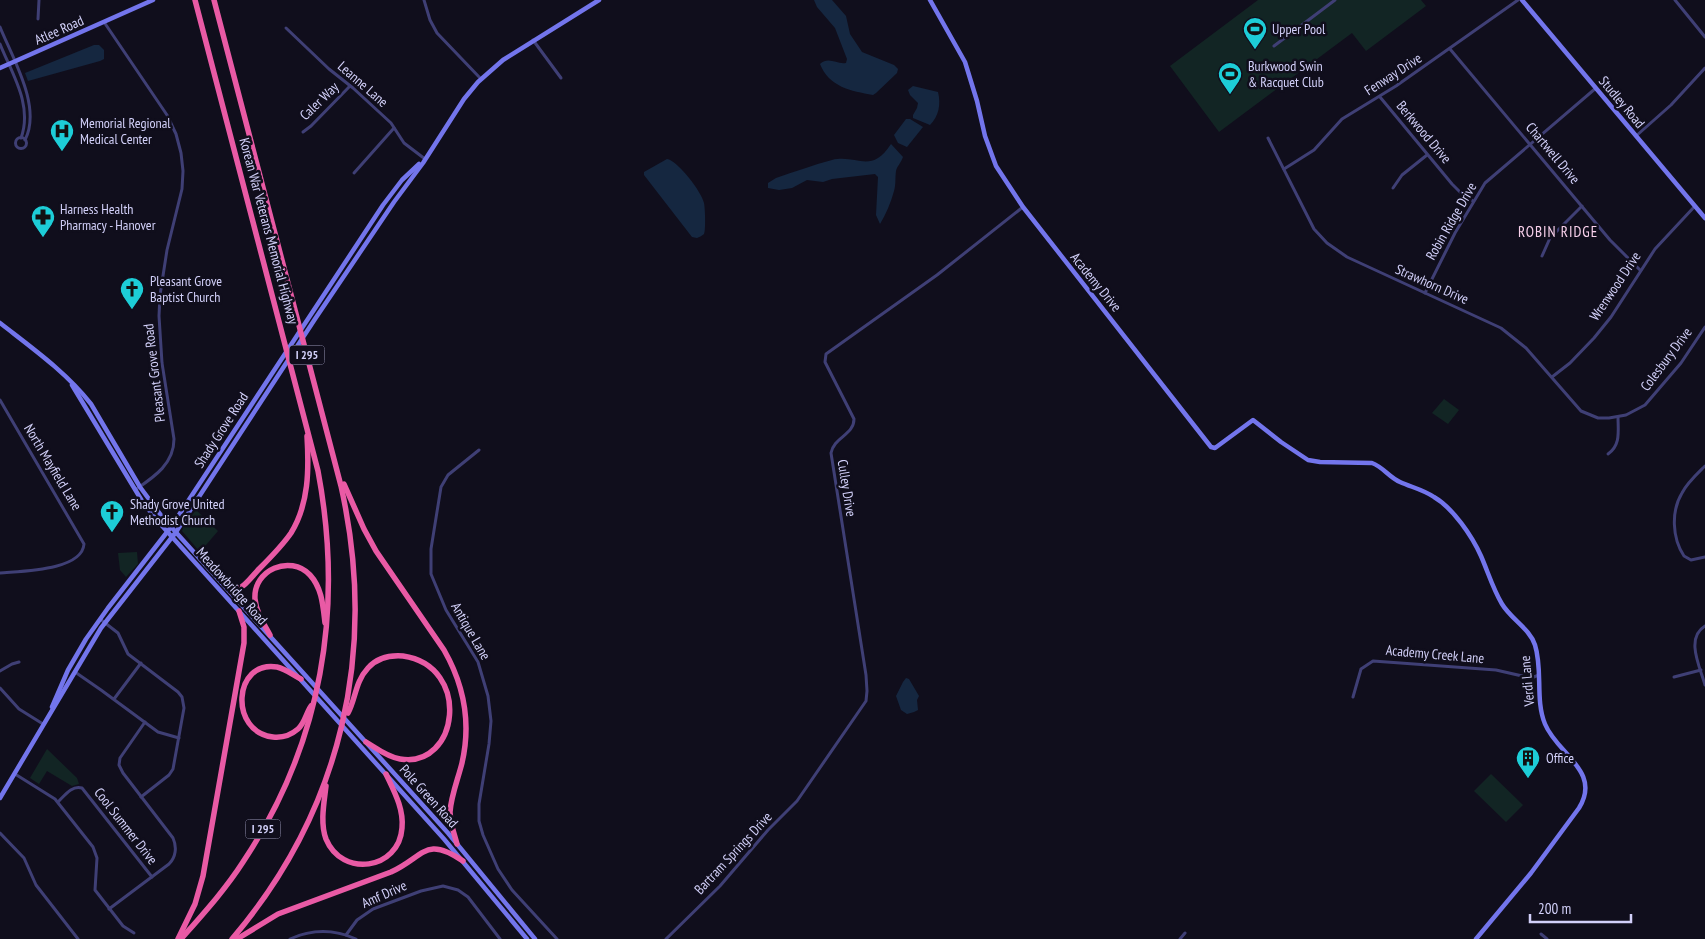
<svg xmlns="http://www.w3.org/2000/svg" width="1705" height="939" font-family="'PT Sans Narrow',sans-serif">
<rect width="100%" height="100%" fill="#100e1c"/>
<g fill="#122524">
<path d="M1258,0H1421L1426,6L1366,51L1352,33L1219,132L1170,66Z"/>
<path d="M1444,399L1459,410L1448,424L1432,413Z"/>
<path d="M196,510L218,531L200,552L182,531L184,526Z"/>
<path d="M137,552L138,564L126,577L120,570L118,553Z"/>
<path d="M47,749L77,778L79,784L72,786L47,771L39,784L30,778Z"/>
<path d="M1491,774L1523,805L1506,822L1474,791Z"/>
</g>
<g fill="#152740">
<path d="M814,0H832L846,16L850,34L862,52L894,65L898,69L897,73L876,93L873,95C851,91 829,87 820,64C829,56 837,65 846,63L847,59L835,28L817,7Z"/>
<path d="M94,45H99L104,50V59L100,61L28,81L25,73Z"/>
<path d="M913,86L938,92C941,104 939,116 930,125L913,118V115L917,108L918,103L910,95L908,90Z"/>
<path d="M906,119H910L923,127L907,147L898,143L894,135Z"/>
<path d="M891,144L903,157C901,163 897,166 896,171C895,178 896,185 894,191C891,202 886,214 880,224L876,215L878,177L875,174L832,179L823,182L807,180L792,188L779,190L768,188V183L776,178C794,172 813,165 832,160C857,154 871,175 891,144Z"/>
<path d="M667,159C677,160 702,192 704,203C705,207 706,230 704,234C702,236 699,237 697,238L692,237L644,175V172Z"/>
<path d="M906,678L909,679L919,696L917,700L918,710L914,712L907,714L901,710L896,696L903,682Z"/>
</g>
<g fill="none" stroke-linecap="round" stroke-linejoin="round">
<g stroke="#3f3f75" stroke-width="3">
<path d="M424,0L430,20L437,33L481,79"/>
<path d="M1675,0L1705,37"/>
<path d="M38,19L39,0"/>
<path d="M104,22L167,115L176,134L181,153L183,171L182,189L167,250L160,295L159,316L162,363L174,439C174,464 154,477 135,490"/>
<path d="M0,27C13,59 42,107 25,140"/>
<path d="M286,28L329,69L353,88L391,123L404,143L425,159"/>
<path d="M533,40L561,78"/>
<path d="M0,44C12,74 33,105 21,138"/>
<path d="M1274,46L1335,0"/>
<path d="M1450,49L1610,240L1640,270"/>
<path d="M1380,97L1452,184L1460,192L1473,201"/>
<path d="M303,132L311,126L350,86"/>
<path d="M1636,136L1671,105L1705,68"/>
<circle cx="21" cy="143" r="5.5"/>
<path d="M1268,138L1314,229L1327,243L1347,257L1501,328L1526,348L1581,411L1598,418H1609L1626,415L1645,405L1681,363L1705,327"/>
<path d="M1284,169L1314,150L1342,119L1396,86L1518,0"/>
<path d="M354,173L394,128"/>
<path d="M1393,188L1402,175L1427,155"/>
<path d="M1542,256L1550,238L1582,206"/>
<path d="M1425,293L1455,233L1485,183L1596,88"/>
<path d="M1552,377L1570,363L1594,338L1611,317L1655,249L1695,206"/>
<path d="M0,400L84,544C82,571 20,571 0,573"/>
<path d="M479,450L448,475L441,487L431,549V574L446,610L478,662L488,696L491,721L489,744L479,804V821L483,835L498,869L512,890L557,939"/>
<path d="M1608,454C1621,445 1618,431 1618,417"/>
<path d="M1705,466C1697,474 1687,483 1682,493C1671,511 1672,538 1684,556L1691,560L1705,557"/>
<path d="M100,619L118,633L128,654L178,692L182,697L184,708L173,769L169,775L141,797"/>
<path d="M1705,626C1685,638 1700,667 1705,685"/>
<path d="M0,671L12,664L19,662"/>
<path d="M75,672L101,690L158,732L179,738"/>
<path d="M1674,677L1701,670"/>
<path d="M0,688L19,709L43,724"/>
<path d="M1353,697L1361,669L1373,661L1496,670L1531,678L1539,675"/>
<path d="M114,699L141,663"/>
<path d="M15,774L55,799L93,847L97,858L95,890L123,926L134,933"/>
<path d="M58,802C65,795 72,785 82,788L152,877"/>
<path d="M0,833L24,858L36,885L78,939"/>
<path d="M109,909L169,864C176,857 177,847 173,838L123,773L119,765L120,758L145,722"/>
<path d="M1541,934L1547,939"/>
<path d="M346,935L357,920L373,909L421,891L443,886L458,890L468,897L500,939"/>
<path d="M290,939C312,929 334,929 356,939"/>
<path d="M666,939L720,886L768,830L797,801L866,701L867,691L866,675L831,453C834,437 854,435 854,419L825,362L826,354L937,275L1023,207"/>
<path d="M1180,939L1185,933"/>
</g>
<g stroke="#7375ec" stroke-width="4.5">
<path d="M930,0L965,62L977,101L985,136L996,166L1023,207L1211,447L1215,448L1253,420L1281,442L1308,460L1320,462L1372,463C1383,467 1389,477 1400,482C1411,487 1424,490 1434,497C1453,508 1472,536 1481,556C1488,572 1493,589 1502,604C1511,619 1530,629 1535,645C1543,670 1535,700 1545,724C1557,754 1602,771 1579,808L1531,873L1476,939"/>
<path d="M1522,0L1705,218"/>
<path d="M0,68L153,0"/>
<path d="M0,323C32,348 66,372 91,404L140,487L163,518L448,833L535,939"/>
<path d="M72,385L142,501L155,518L444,839L527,939"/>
<path d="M52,707L68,670L86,639L108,608L171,527L383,205L402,180L419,164"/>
<path d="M0,798L101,628L176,532L315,319L394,202L423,163L464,99L478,82L503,60L599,0"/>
</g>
<g stroke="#e95aa5" stroke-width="5.5">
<path d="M214,0L341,486C378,651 342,810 232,939"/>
<path d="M344,484L364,529L376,551L444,650C464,685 471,724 462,763C458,779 451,796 450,812L451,823L457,844"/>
<path d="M231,592C244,589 251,577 260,568C271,557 282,546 291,533C309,504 309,469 307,436"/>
<path d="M270,635C264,624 256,612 255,599C253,570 290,554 310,575C322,588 323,606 325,623"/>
<path d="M301,679C293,675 286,669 277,667C233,660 229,732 273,737C282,738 291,735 298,729C305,723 306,713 311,706"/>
<path d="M348,713C356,698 355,682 368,668C377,658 390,655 403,656C472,666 459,769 400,759C387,757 376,748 366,742"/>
<path d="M326,786C324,803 320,823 326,839C342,878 399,870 402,828C404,809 394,791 386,774"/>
<path d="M178,939L195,904L203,876L244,643V627L239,611"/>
<path d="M181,939C203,914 225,890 243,862C322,744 344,609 318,471L195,0"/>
<path d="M237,939L278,914L391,872C424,857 425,835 463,861"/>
</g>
</g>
<defs>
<g id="stadium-pin" transform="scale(1.25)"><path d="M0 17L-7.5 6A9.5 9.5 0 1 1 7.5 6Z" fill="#1dcdd7" stroke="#100e1c"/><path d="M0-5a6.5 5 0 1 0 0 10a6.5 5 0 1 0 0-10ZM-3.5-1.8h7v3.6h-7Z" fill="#111"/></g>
<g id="hospital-pin" transform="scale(1.25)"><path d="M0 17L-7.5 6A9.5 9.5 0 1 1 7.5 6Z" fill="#1dcdd7" stroke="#100e1c"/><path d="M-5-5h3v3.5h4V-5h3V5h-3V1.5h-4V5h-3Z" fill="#111"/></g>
<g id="pharmacy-pin" transform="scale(1.25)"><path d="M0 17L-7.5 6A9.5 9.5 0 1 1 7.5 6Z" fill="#1dcdd7" stroke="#100e1c"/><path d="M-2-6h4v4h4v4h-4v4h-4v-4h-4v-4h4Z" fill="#111"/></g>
<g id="church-pin" transform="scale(1.25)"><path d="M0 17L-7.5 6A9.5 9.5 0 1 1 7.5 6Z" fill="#1dcdd7" stroke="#100e1c"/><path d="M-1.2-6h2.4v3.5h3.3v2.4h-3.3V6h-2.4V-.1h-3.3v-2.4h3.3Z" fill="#111"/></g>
<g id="building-pin" transform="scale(1.25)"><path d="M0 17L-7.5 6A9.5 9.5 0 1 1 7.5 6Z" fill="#1dcdd7" stroke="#100e1c"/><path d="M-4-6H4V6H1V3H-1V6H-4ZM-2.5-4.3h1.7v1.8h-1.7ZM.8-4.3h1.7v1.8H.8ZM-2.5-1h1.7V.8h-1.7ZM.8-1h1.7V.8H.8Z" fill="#111"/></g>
</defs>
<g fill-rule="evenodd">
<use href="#stadium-pin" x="1255" y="29"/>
<use href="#stadium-pin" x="1230" y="74"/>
<use href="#hospital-pin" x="62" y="131"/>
<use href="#pharmacy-pin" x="43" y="217"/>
<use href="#church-pin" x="132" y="289"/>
<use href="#church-pin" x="112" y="512"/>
<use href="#building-pin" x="1528" y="758"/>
</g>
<g text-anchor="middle" stroke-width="5" stroke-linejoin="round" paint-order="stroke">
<g fill="#100e1c" stroke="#9896b7" stroke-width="1">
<rect x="289.5" y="345.5" width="35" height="19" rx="4"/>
<rect x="245.5" y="819.5" width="35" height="19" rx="4"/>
</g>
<g font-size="12" font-weight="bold" fill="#d2d0f9">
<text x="307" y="359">I 295</text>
<text x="263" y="833">I 295</text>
</g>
<g font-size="14" fill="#d2d0f9" stroke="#100e1c" text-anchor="start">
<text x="1272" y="34">Upper Pool</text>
<text x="1248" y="71">Burkwood Swin<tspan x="1248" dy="16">&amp; Racquet Club</tspan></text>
<text x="80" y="128">Memorial Regional<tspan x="80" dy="16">Medical Center</tspan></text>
<text x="60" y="214">Harness Health<tspan x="60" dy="16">Pharmacy - Hanover</tspan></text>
<text x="150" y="286">Pleasant Grove<tspan x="150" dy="16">Baptist Church</tspan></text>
<text x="130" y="509">Shady Grove United<tspan x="130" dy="16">Methodist Church</tspan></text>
<text x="1546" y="763">Office</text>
</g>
<g font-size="14" fill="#d2d0f9" stroke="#100e1c">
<text transform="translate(59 30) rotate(-24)" y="5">Atlee Road</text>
<text transform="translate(1393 74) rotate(-33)" y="5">Fenway Drive</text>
<text transform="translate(363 84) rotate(41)" y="5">Leanne Lane</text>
<text transform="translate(319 101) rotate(-44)" y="5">Caler Way</text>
<text transform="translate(1622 102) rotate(50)" y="5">Studley Road</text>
<text transform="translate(1424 132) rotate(50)" y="5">Berkwood Drive</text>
<text transform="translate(1553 153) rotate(50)" y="5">Chartwell Drive</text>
<text transform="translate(1451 221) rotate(-60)" y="5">Robin Ridge Drive</text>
<text transform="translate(269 231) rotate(75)" y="5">Korean War Veterans Memorial Highway</text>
<text transform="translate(1096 282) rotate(51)" y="5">Academy Drive</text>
<text transform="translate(1432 284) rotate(24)" y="5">Strawhorn Drive</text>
<text transform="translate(1615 286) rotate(-56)" y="5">Wrenwood Drive</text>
<text transform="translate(1666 359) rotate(-53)" y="5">Colesbury Drive</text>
<text transform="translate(154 373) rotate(-97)" y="5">Pleasant Grove Road</text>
<text transform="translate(221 430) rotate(-57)" y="5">Shady Grove Road</text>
<text transform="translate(53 467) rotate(59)" y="5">North Mayfield Lane</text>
<text transform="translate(847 488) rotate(81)" y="5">Culley Drive</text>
<text transform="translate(232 586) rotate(48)" y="5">Meadowbridge Road</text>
<text transform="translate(471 631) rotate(60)" y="5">Antique Lane</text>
<text transform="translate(1435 654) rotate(5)" y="5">Academy Creek Lane</text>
<text transform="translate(1527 681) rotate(-95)" y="5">Verdi Lane</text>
<text transform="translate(429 796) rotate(48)" y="5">Pole Green Road</text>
<text transform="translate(126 826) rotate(52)" y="5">Cool Summer Drive</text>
<text transform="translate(733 853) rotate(-47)" y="5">Bartram Springs Drive</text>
<text transform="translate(384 894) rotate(-24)" y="5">Amf Drive</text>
</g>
<g font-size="15" letter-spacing="1" fill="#f9d1ec" stroke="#100e1c">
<text x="1558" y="237">ROBIN RIDGE</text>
</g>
</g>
<path d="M1530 914v8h101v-8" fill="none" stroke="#d2d0f9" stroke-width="2.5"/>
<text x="1538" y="914" font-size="15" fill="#d2d0f9" stroke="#100e1c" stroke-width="4" paint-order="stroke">200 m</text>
</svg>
